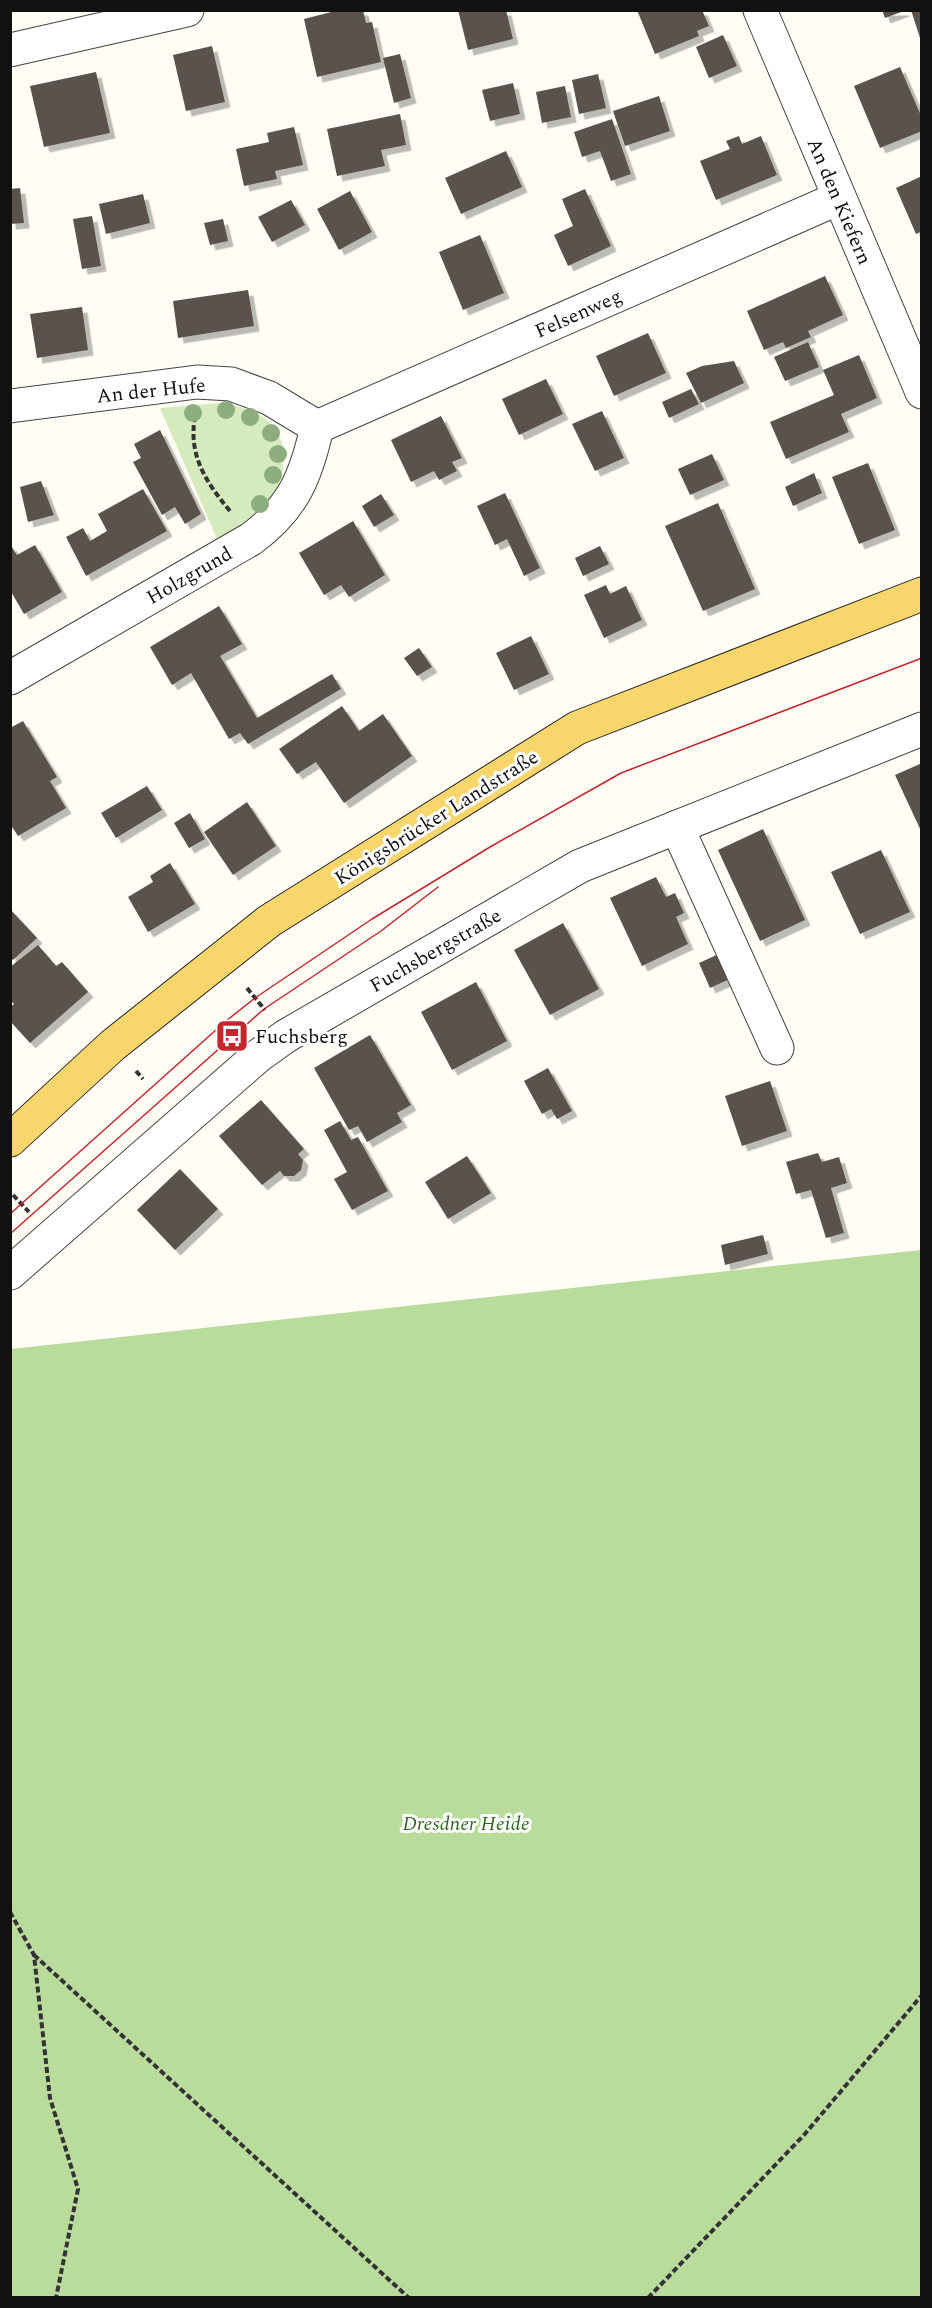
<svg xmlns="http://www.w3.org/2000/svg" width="932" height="2308" font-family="Spectral,serif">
<defs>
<filter id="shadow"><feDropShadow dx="5.5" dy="5.5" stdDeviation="0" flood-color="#0004"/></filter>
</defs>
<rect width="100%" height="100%" fill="#fffdf5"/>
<path fill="#d5ebbd" d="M219,403C262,408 291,427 282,473C278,489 269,506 258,518C247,528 230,534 218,541L160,408Z"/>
<path fill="#b9dc9c" d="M921,1250V2297H11V1349Z"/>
<g fill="#5a524d" filter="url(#shadow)">
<path d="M339,10H363L366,23L372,22L381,62L317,77L304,19Z"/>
<path d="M458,10H506L513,39L468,50Z"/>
<path d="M637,10H702L709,26L697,31L699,36L655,54Z"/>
<path d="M882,10H904V11L885,18Z"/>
<path d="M911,10H922V41H921Z"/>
<path d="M723,35L737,66L709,78L696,47Z"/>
<path d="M212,46L225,102L186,111L173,55Z"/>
<path d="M400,54L411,98L394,103L383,58Z"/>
<path d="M900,67L922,118V131L880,148L854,86Z"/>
<path d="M96,72L110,133L44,147L30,86Z"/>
<path d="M598,74L606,108L579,114L572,80Z"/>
<path d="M513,83L520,114L490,121L482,90Z"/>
<path d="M565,86L571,117L542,123L536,92Z"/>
<path d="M659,96L670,131L625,146L613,111Z"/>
<path d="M400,114L406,145L381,150L385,166L337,176L327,129Z"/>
<path d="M612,119L631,174L611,181L600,151L582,157L574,132Z"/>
<path d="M294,127L303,165L275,171L277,179L244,186L236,149L269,142L267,133Z"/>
<path d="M739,136L742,144L761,136L777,175L716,200L700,161L730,149L726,141Z"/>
<path d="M506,151L522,187L461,214L445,178Z"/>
<path d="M922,176V231L916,234L896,188Z"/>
<path d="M20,188L24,223L10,224V189Z"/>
<path d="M585,189L611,246L568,266L554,235L573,226L562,199Z"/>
<path d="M350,191L372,232L339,250L317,209Z"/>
<path d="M143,194L150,223L106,234L99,204Z"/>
<path d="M291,200L305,225L272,242L258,217Z"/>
<path d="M92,216L101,266L82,269L73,219Z"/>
<path d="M223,219L228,241L210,245L204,223Z"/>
<path d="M480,235L504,293L463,310L439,252Z"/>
<path d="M825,276L843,315L808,331L811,337L786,348L783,342L764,350L747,311Z"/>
<path d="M248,290L254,326L178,338L173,301Z"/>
<path d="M82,307L88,350L37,358L30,314Z"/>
<path d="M648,333L666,373L614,396L596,356Z"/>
<path d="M808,342L819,367L785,381L774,357Z"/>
<path d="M859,355L877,398L841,414L849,432L786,459L770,422L834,395L823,370Z"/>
<path d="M734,361L744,383L701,403L686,373L702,366Z"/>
<path d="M546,379L563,414L519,435L502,399Z"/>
<path d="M691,389L699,404L669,418L662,402Z"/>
<path d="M602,411L624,458L595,471L572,424Z"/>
<path d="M441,416L462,458L452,462L457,471L439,480L434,471L411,482L391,440Z"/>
<path d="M160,430L201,514L185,524L175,507L162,515L133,462L141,458L134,444Z"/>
<path d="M712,454L724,480L690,495L678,469Z"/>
<path d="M868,463L895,530L859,544L832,477Z"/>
<path d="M814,473L822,493L793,506L785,487Z"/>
<path d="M41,481L54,515L28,522L20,487Z"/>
<path d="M143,489L167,531L86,576L66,537L83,528L90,541L107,531L98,514Z"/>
<path d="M505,493L540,568L524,576L507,539L495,545L477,506Z"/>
<path d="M381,494L394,515L374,527L362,506Z"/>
<path d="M718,503L755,589L703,611L665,526Z"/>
<path d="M353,521L385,575L349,597L341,585L324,595L299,553Z"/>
<path d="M10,544L17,555L35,545L62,592L24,614L10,590Z"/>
<path d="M600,546L609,564L583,576L575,558Z"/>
<path d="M606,585L610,594L626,586L642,620L604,638L584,595Z"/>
<path d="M219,606L242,644L220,656L257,718L332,674L341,689L248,744L240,733L229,739L191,673L172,685L150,647Z"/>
<path d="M531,636L549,674L514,690L496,653Z"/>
<path d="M419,648L432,667L417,676L404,658Z"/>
<path d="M342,706L359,731L383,714L412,756L344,803L316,762L297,774L279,749Z"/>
<path d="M23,721L57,777L50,781L66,808L18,836L10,824V728Z"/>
<path d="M922,763V833L895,775Z"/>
<path d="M147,786L162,810L116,838L101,813Z"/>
<path d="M247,802L276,846L233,875L204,832Z"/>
<path d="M190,813L205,839L189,848L174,823Z"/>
<path d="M763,829L805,920L760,941L718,850Z"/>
<path d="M881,850L910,912L860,934L831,872Z"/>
<path d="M170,863L195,904L148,932L128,897L153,882L150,876Z"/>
<path d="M656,877L666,897L675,893L684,913L676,917L688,944L642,966L610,898Z"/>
<path d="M10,909L37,938L13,960L10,957Z"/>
<path d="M563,923L599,989L550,1015L514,950Z"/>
<path d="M38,945L56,966L62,962L88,992L30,1043L10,1021V1007L14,1004L10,1000V967Z"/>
<path d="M723,952L734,977L710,988L699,963Z"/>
<path d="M476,982L507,1041L452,1070L421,1012Z"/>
<path d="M370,1035L411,1105L397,1113L402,1122L367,1142L358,1126L349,1130L314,1068Z"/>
<path d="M548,1068L572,1111L557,1119L551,1109L542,1114L524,1081Z"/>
<path d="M770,1081L787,1131L742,1146L725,1096Z"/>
<path d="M261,1100L304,1149L298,1154L303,1160L301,1170L294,1176H284L280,1171L262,1185L219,1136Z"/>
<path d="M340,1121L351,1140L358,1137L388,1191L352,1210L334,1179L347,1172L324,1130Z"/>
<path d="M818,1153L822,1162L839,1157L847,1183L831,1188L844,1233L826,1238L811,1190L796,1194L786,1162Z"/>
<path d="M467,1156L491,1193L448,1219L425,1182Z"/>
<path d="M180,1169L218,1209L175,1250L137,1210Z"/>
<path d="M763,1235L768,1254L725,1265L721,1245Z"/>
</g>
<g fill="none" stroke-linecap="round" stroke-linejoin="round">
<g stroke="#444" stroke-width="35">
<g id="minor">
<path d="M760,10L922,392"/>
<path d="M10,50L187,10"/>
<path d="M10,406L197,382L231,384L269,398L317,427"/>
<path d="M317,427L839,198"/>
<path d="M10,678L251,539C293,508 306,477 317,427"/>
<path d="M677,827L777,1048"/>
<path d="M10,1273L258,1056L286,1036L580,866L922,729"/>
</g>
</g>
<g stroke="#222" stroke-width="35">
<path id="major" d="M10,1140L113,1045L269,921L577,728L922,594"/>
</g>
<g stroke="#333" stroke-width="4" stroke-dasharray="6 3" stroke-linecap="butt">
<path d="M195,416C188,456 206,482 230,511"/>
<path d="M247,988L265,1010"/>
<path d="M136,1071L143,1079"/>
<path d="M13,1195L29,1212"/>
<path d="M10,1912L34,1955L50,2098L78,2189L56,2298"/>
<path d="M34,1955L409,2298"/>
<path d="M648,2298L804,2135L922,1995"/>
</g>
<use href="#minor" stroke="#fff" stroke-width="33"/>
<use href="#major" stroke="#f9d66b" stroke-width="33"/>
<g stroke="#c4262e" stroke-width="1.5">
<path d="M10,1214L226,1021L255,998L372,919L490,847L621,773L922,658"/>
<path d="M10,1234L264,1009L381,931L438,887"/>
</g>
</g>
<g fill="#8dad7f">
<circle cx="226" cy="410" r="9"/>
<circle cx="193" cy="413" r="9"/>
<circle cx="250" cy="417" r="9"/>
<circle cx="271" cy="433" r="9"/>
<circle cx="278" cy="454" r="9"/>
<circle cx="273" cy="475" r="9"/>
<circle cx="260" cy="504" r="9"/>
</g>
<defs>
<g id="bus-square" transform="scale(1.725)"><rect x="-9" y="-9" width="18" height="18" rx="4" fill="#c4262e" stroke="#fff"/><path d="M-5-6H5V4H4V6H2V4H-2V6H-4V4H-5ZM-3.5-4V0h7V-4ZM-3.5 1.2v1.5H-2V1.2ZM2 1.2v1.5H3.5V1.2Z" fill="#fff"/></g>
</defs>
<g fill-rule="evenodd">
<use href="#bus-square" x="232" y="1036"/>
</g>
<g text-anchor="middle" stroke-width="6" stroke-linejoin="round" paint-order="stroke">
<g font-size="20" fill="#111" stroke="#fff">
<text transform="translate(840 201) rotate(67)" y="7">An den Kiefern</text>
<text transform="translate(578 313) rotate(-24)" y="7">Felsenweg</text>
<text transform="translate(151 390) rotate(-6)" y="7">An der Hufe</text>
<text transform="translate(189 575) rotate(-30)" y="7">Holzgrund</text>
<text transform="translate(436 817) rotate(-32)" y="7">Königsbrücker Landstraße</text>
<text transform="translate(435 950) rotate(-30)" y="7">Fuchsbergstraße</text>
</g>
<g font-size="20" fill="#111" stroke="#fff" text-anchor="start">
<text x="255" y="1043">Fuchsberg</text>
</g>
<g font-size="20" font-style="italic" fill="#2f6b1f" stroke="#fff">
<text x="466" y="1830">Dresdner Heide</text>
</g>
</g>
<rect width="932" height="2308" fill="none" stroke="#111111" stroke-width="24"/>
</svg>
